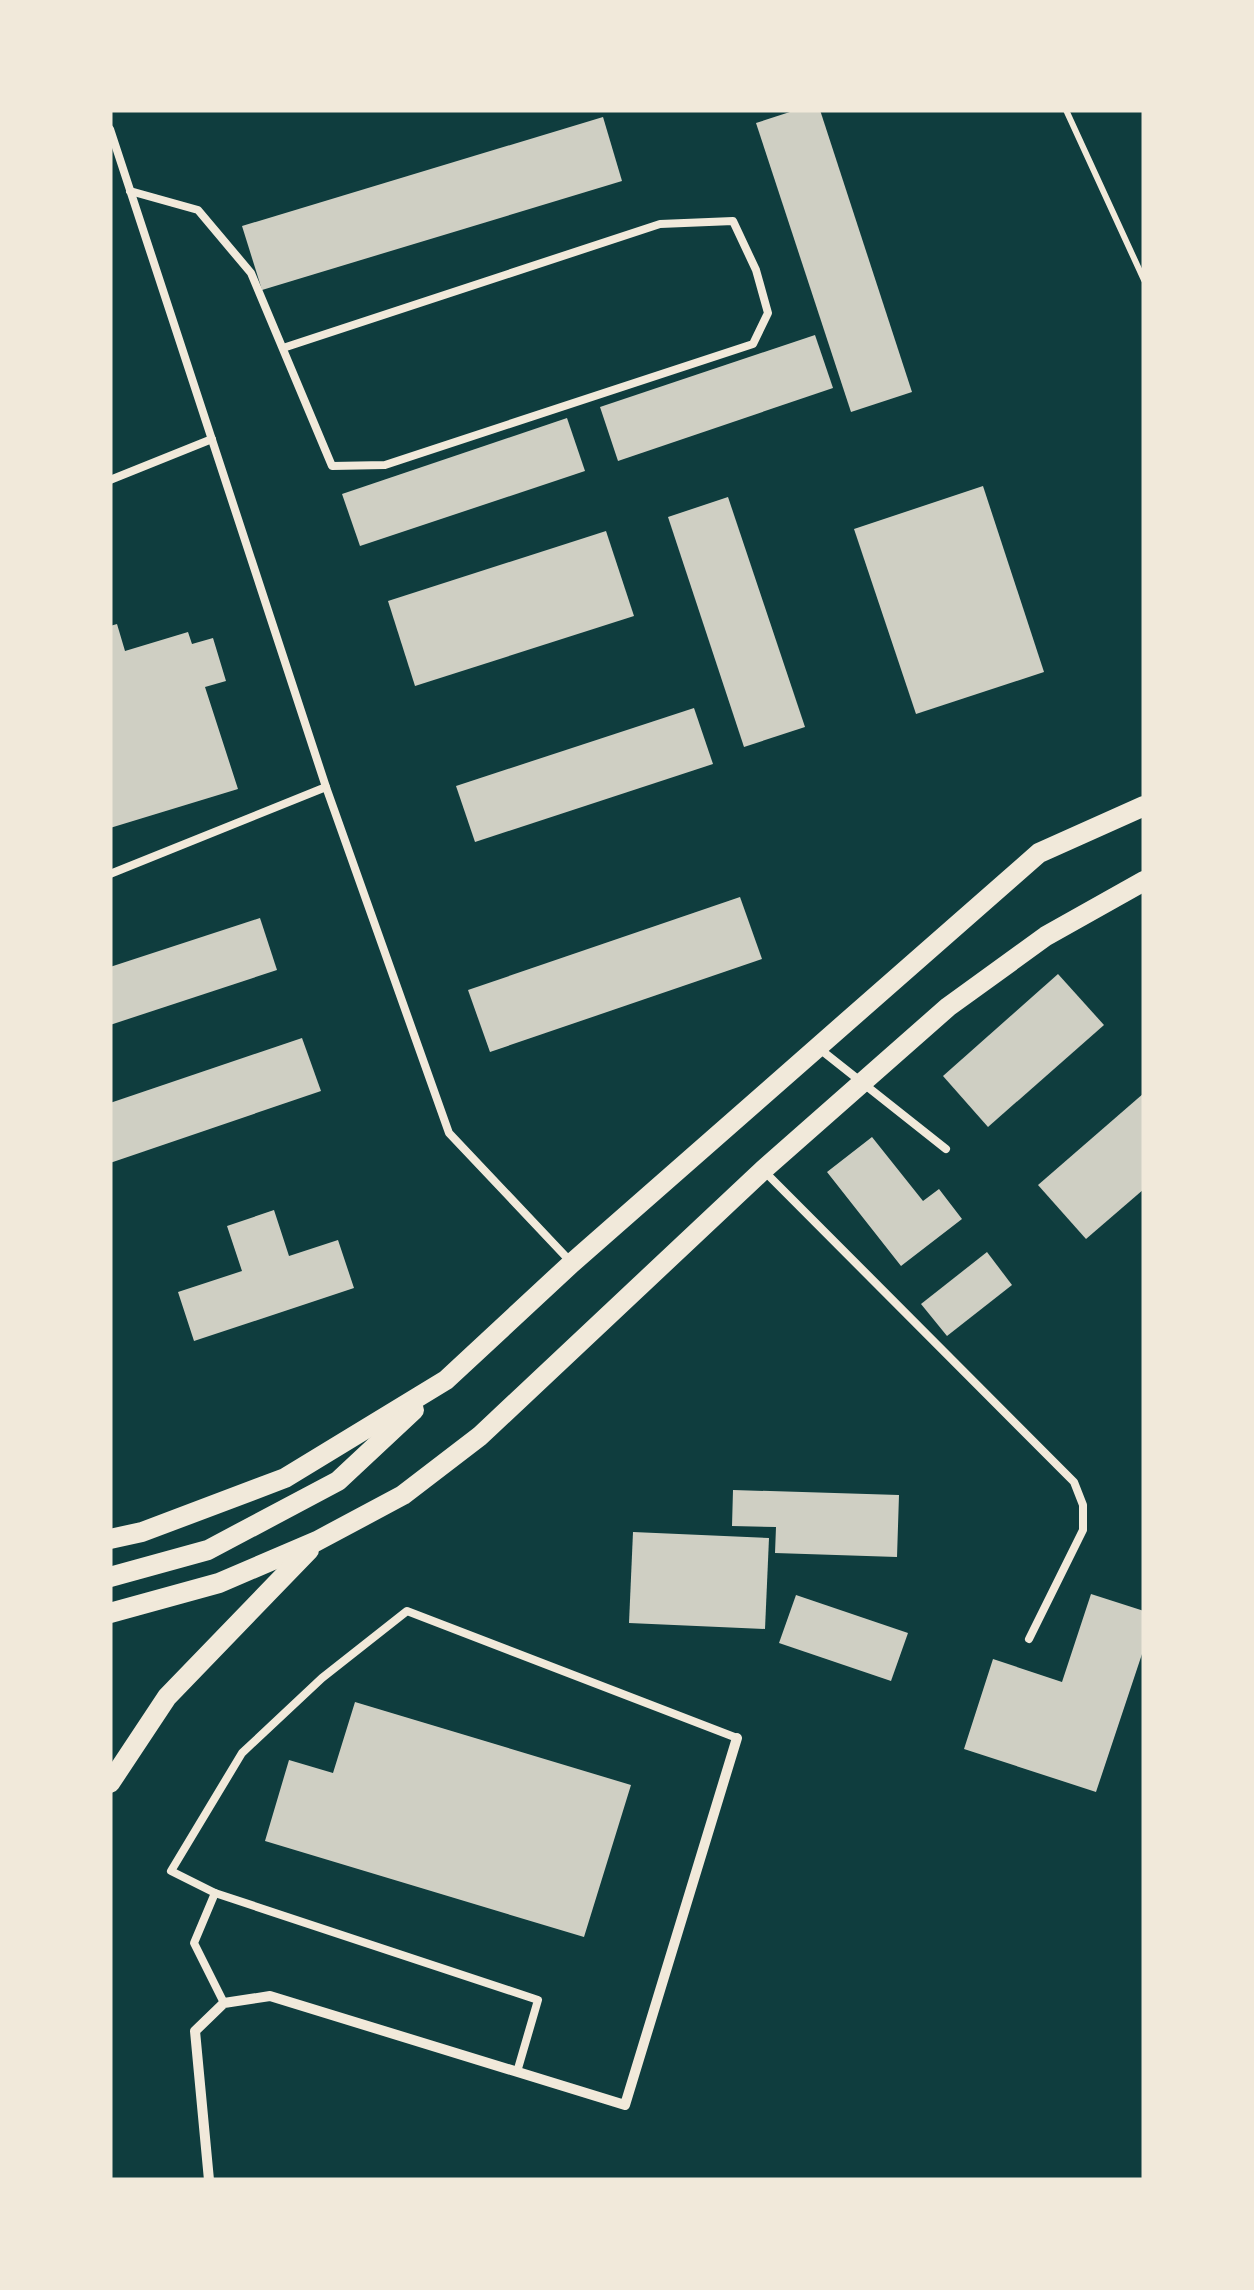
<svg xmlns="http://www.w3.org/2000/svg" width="1254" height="2290" font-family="'IBM Plex Sans',sans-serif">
<rect width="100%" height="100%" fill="#0f3d3e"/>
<g fill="#cfcfc3">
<path d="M796,110H820L912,392L851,412L756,123Z"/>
<path d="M603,117L622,181L262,290L242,226Z"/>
<path d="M815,335L833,388L618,461L600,407Z"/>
<path d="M567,418L585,471L360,546L342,494Z"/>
<path d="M983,486L1044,672L916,714L854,529Z"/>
<path d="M728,497L805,727L744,747L668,517Z"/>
<path d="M606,531L634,616L415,686L388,601Z"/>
<path d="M117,624L125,651L188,632L192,644L213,638L226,681L205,687L238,789L110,828V626Z"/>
<path d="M694,708L713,764L475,842L456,786Z"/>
<path d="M740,897L762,959L490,1052L468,990Z"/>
<path d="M260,918L277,970L110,1025V967Z"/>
<path d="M1058,974L1104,1025L988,1127L943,1076Z"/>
<path d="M302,1038L321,1091L110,1163V1103Z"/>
<path d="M1144,1093V1189L1086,1239L1038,1185Z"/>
<path d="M872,1137L923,1201L939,1189L962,1219L901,1266L827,1172Z"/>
<path d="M274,1210L289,1256L338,1240L354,1288L194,1341L178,1292L242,1271L227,1226Z"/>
<path d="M987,1252L1012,1285L947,1336L921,1304Z"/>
<path d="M733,1490L899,1495L897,1557L775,1553L776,1527L732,1526Z"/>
<path d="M633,1532L769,1538L765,1629L629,1623Z"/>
<path d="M1091,1594L1144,1611V1648L1096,1792L964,1749L993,1659L1062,1682Z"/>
<path d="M796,1595L908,1633L891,1681L779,1643Z"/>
<path d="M355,1702L631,1785L584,1937L265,1841L289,1760L333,1773Z"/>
</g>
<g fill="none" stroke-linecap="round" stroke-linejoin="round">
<path stroke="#f1e9da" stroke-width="6" d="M1066,110L1144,280"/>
<g stroke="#f1e9da" stroke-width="8">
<path d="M110,129L326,787L449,1133L570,1261"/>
<path d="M130,191L198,210L251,273L332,466L385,465L753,344L768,313L756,270L733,221L660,224L283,348"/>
<path d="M110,480L212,439"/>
<path d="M110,874L326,787"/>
<path d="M821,1050L946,1149"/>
<path d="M766,1173L1074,1482L1083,1505V1530L1029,1639"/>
<path d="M215,1893L194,1943L224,2003"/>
<path d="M517,2072L538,2000L215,1893L171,1871L242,1753L322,1678L407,1611L737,1738"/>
</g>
<path stroke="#f1e9da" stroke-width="10" d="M209,2180L195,2031L224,2003L270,1996L625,2105L737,1738"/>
<g stroke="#f1e9da" stroke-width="20">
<path d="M110,1539L142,1532L285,1478L446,1380L572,1263L1039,853L1144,806"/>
<path d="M110,1577L208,1550L338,1481L414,1410"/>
<path d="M110,1613L219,1583L317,1541L403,1495L480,1436L763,1170L948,1007L1046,936L1144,881"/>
<path d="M110,1783L167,1697L309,1550"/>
</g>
</g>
<rect width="1254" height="2290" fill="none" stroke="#f1e9da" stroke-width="225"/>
</svg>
